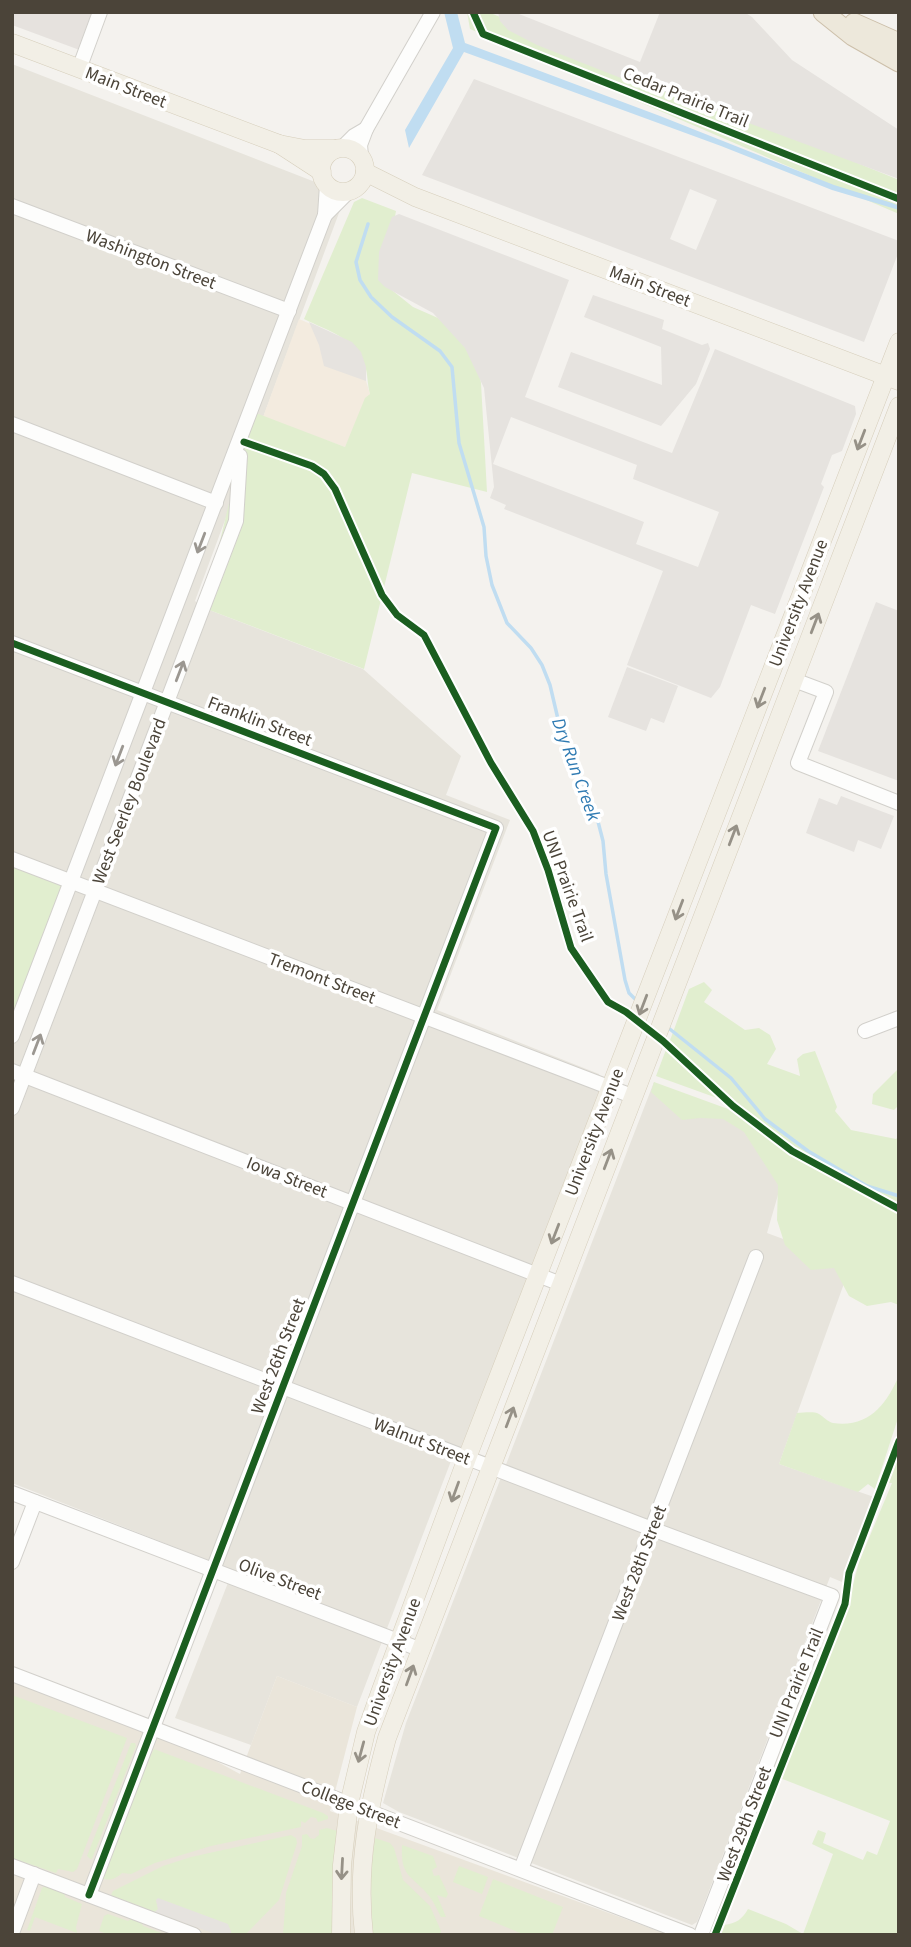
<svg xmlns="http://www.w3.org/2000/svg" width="911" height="1947" font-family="'Source Sans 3',sans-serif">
<rect width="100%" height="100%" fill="#f4f2ee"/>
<g fill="#e7e4dc">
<path d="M12,64L346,194L195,601L204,608L363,669L461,756L446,795L510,820L437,1010L599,1074L603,1091L471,1438L451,1461L357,1707L277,1676L251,1745L175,1718L233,1570L12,1483Z"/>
<path d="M654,1082L662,1098L728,1109L790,1153L767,1233L851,1264L779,1464L874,1497L842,1582L830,1577L697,1922L692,1925L399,1812L383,1803L406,1723Z"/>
</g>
<path fill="#f3ebdf" d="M299,319L352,342L366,381L370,394L345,447L263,417Z"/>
<path fill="#e6e2de" d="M12,12H100L85,52L12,25Z"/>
<path fill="#eae5da" d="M12,1674L153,1727L240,1774L277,1676L357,1707L330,1811L669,1935H12Z"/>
<g fill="#e1eecf">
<path d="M467,12H488L899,180V214L470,29Z"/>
<path d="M362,198L396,211L383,279L393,291L413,307L438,318L470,349L478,365L481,383L487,492L412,473L364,669L204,608L251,411L345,447L365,398L370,394C367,384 368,374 365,366C356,338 328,331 304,319L354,202Z"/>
<path d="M12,859L71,881L12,1036Z"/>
<path d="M704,982L712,990L704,1002L745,1030L759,1028L770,1035L776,1049L767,1064L800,1076L797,1059L803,1054L815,1051L837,1107L835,1111L851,1130L896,1139L899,1136V1206L793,1149L735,1104L669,1043L689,989Z"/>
<path d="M667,1047L717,1098L656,1076Z"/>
<path d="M899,1068V1105L894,1110L872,1104L873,1094Z"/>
<path d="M654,1082L728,1109L790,1153L899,1212V1305L891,1302L867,1306L849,1296L834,1268L811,1270L785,1245L777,1220L778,1185L744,1132L723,1119L700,1118L682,1120L651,1092Z"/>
<path d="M899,1375V1415L875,1489L868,1484L858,1492L779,1464L797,1413C804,1413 813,1411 819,1414C824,1417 828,1422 833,1423C869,1428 887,1404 899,1375Z"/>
<path d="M899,1455V1935H721L724,1925C736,1923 742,1920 748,1909L786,1924L803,1934L833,1854L812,1844L818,1830L826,1833L823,1843L863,1860L867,1851L877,1855L890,1821L780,1778L847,1607L859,1562L892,1483H887Z"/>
<path d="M12,1695L127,1738L77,1869L73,1872L58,1869L56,1873L12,1858Z"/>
<path d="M131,1743H135L136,1746L92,1859H90L87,1856Z"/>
<path d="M154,1749L323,1813L328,1816V1819L318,1822L316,1818L311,1817L305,1823L301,1821V1827L211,1846L155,1863L131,1874L122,1873C111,1883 105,1880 91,1874Z"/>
<path d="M327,1828L337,1831L334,1869L335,1935H283L286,1893L302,1846V1835L307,1834L310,1838L314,1839L319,1835V1830Z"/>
<path d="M291,1835L296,1838L297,1843L279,1900L245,1935H232L230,1928L156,1900L158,1909L155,1912L111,1895L113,1891L163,1866L191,1857Z"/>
<path d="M375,1838L390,1843L394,1848L403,1880L430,1906L441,1931L440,1935H372L371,1871Z"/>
<path d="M402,1845L433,1856L437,1867L432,1870L434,1876L439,1875L448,1894L446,1898L437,1895L446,1917H441C438,1911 434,1903 430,1897C413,1875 400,1879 402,1845Z"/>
<path d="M459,1866L488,1877L482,1894L453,1882Z"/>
<path d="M493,1879L563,1907L552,1935H525L479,1916Z"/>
<path d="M48,1884L64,1890L65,1897L82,1904L76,1927L77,1933L35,1917L30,1931L27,1930L42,1888Z"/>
<path d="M108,1914L128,1921L133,1917L139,1919L143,1926L167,1935H110L99,1931L104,1916Z"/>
</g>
<g fill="#e6e3df" fill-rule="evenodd">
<path d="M498,12H519V14L640,62L660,12H744L752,17L792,60L899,130V179L652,87L636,84L537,45L508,30L500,21Z"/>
<path d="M474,79L899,241V251L864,342L422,175ZM690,189L717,200L696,250L670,239Z"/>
<path d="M399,214L569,280L525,397L672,453L715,349L855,406L856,414L842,451L832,455L821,484L824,487L775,614L751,605L720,687L711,698L627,665L663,571L504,509L506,505L490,498L494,487L484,388L465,348L433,313L385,287L378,280L379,252L392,217ZM511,417L637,465L633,479L719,512L698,567L636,544L644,522L493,464Z"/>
<path d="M593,295L664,320L662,329L702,345L708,343L710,349L696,384L661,426L558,387L571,352L662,385L661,347L584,317Z"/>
<path d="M309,322L352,342L361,352L366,367V381L324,366L319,345Z"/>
<path d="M876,602L899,611V781L818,751Z"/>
<path d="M627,667L678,686L664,723L651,718L646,731L608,717Z"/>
<path d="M841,796L894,816L881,849L858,840L854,852L806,833L819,798L837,805Z"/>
<path d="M158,1898L228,1924L232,1935H218L155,1912L158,1909L156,1900Z"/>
</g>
<path fill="#c0ddf1" d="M444,12H457L465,43L660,116L834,185L892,203L899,206V210L832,190L721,146L464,52L409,148L405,130L453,48Z"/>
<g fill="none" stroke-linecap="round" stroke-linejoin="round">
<g stroke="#c0ddf1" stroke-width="3.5">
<path d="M368,224L356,262L360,280L371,297L392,317L440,351L452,367L459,443L484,527L486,556L492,585L507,623L531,648L542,665L550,685L561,732L595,810L603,841L606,874L625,980L629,993L637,1001"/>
<path d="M666,1026L731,1078L765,1119L808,1151L867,1186L899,1196"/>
</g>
<g stroke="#d2d0cb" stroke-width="16">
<g id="minor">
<path d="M79,69L100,12"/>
<path d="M366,129L433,12"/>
<path d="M342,148L354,136L366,129L360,145L361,156"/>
<path d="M327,185L325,215L348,192"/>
<path d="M12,206L289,311"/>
<path d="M12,424L216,503"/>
<path d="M12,643L496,828L89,1895"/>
<path d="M794,680L826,692L798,763L899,803"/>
<path d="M12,859L632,1096"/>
<path d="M865,1031L899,1018"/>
<path d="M12,1036L325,215"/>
<path d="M12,1071L561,1284"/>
<path d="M12,1108L236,521L240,456"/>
<path d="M12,1283L652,1529L832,1596L701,1935"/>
<path d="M12,1493L419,1649"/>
<path d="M12,1562L35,1502"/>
<path d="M12,1674L690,1935"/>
<path d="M12,1866L194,1935"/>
<path d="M521,1869L756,1257"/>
<path d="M12,1933L34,1874"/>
</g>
</g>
<g stroke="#d6cebb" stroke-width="19">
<g id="major">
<path d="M12,43L279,144"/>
<circle cx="343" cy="170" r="22"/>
<path d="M322,172L279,144L305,149H335"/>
<path d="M365,172L415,197L899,381"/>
<path d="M341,1935L342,1865L349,1804L366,1732L381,1690L467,1458L899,342"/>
<path d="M364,1935C356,1866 369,1804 387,1738L899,406"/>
</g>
</g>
<g stroke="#ccbfa9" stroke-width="21">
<g id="highway">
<path d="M823,12L853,36L899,62"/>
<path d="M854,23L899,43"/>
</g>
</g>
<use href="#minor" stroke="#fdfdfc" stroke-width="14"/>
<use href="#major" stroke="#f2efe6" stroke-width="18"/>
<use href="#highway" stroke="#ede8db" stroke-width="19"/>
<g stroke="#fff" stroke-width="11">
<g id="cycleway">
<path d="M473,12L483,34L899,199"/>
<path d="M244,442L312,466L324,474L335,489L382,595L397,615L424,635L491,763L533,831L548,870L571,948L608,1002L626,1012L663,1041L733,1106L792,1151L899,1209"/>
<path d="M12,643L496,828L89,1895"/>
<path d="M715,1935L845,1604L849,1573L899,1441"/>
</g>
</g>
<use href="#cycleway" stroke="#1b5e20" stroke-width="7"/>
</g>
<defs><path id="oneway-shaft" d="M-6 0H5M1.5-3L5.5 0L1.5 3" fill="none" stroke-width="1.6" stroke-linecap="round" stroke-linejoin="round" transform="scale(1.75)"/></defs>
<g stroke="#969187">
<use href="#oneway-shaft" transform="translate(861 440) rotate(111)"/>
<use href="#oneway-shaft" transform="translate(815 623) rotate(-69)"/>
<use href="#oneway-shaft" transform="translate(761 698) rotate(111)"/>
<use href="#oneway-shaft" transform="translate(733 835) rotate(-69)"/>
<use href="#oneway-shaft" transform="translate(679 910) rotate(111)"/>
<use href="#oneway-shaft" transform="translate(643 1005) rotate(111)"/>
<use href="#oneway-shaft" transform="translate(608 1159) rotate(-69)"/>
<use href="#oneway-shaft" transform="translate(555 1234) rotate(111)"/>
<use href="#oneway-shaft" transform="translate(510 1417) rotate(-69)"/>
<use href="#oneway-shaft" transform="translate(455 1492) rotate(110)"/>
<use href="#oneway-shaft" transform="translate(410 1675) rotate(-70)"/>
<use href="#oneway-shaft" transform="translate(361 1752) rotate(105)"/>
<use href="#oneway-shaft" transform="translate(342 1869) rotate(93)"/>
</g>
<g stroke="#9b9791">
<use href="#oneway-shaft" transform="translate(201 543) rotate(111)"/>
<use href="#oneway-shaft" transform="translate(180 671) rotate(-69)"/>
<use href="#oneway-shaft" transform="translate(119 756) rotate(111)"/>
<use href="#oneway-shaft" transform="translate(37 1044) rotate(-69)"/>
</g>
<g text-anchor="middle" stroke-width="7" stroke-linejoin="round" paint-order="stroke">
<g font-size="18" fill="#4b4439" stroke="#fff">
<text transform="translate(126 87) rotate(21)" y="6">Main Street</text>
<text transform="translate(686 97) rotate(22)" y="6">Cedar Prairie Trail</text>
<text transform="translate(151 259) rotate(21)" y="6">Washington Street</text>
<text transform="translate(650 286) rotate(21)" y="6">Main Street</text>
<text transform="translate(798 603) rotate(-69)" y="6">University Avenue</text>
<text transform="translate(260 721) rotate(21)" y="6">Franklin Street</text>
<text transform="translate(129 801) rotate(-69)" y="6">West Seerley Boulevard</text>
<text transform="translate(568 886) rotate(70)" y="6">UNI Prairie Trail</text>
<text transform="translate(322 978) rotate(21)" y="6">Tremont Street</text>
<text transform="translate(594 1132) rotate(-69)" y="6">University Avenue</text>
<text transform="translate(287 1177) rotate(21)" y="6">Iowa Street</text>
<text transform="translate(278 1356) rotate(-69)" y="6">West 26th Street</text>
<text transform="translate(422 1441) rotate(21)" y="6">Walnut Street</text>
<text transform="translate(639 1563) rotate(-69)" y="6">West 28th Street</text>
<text transform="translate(280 1579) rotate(21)" y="6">Olive Street</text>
<text transform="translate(392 1662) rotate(-70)" y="6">University Avenue</text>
<text transform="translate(796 1683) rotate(-68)" y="6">UNI Prairie Trail</text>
<text transform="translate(351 1804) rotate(21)" y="6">College Street</text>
<text transform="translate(744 1824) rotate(-69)" y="6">West 29th Street</text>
</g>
<g font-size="19" font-style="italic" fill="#2e7ab2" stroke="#fff">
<text transform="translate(577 769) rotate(70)" y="7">Dry Run Creek</text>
</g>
</g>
<rect width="911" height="1947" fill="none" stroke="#4b4439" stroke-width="28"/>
</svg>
